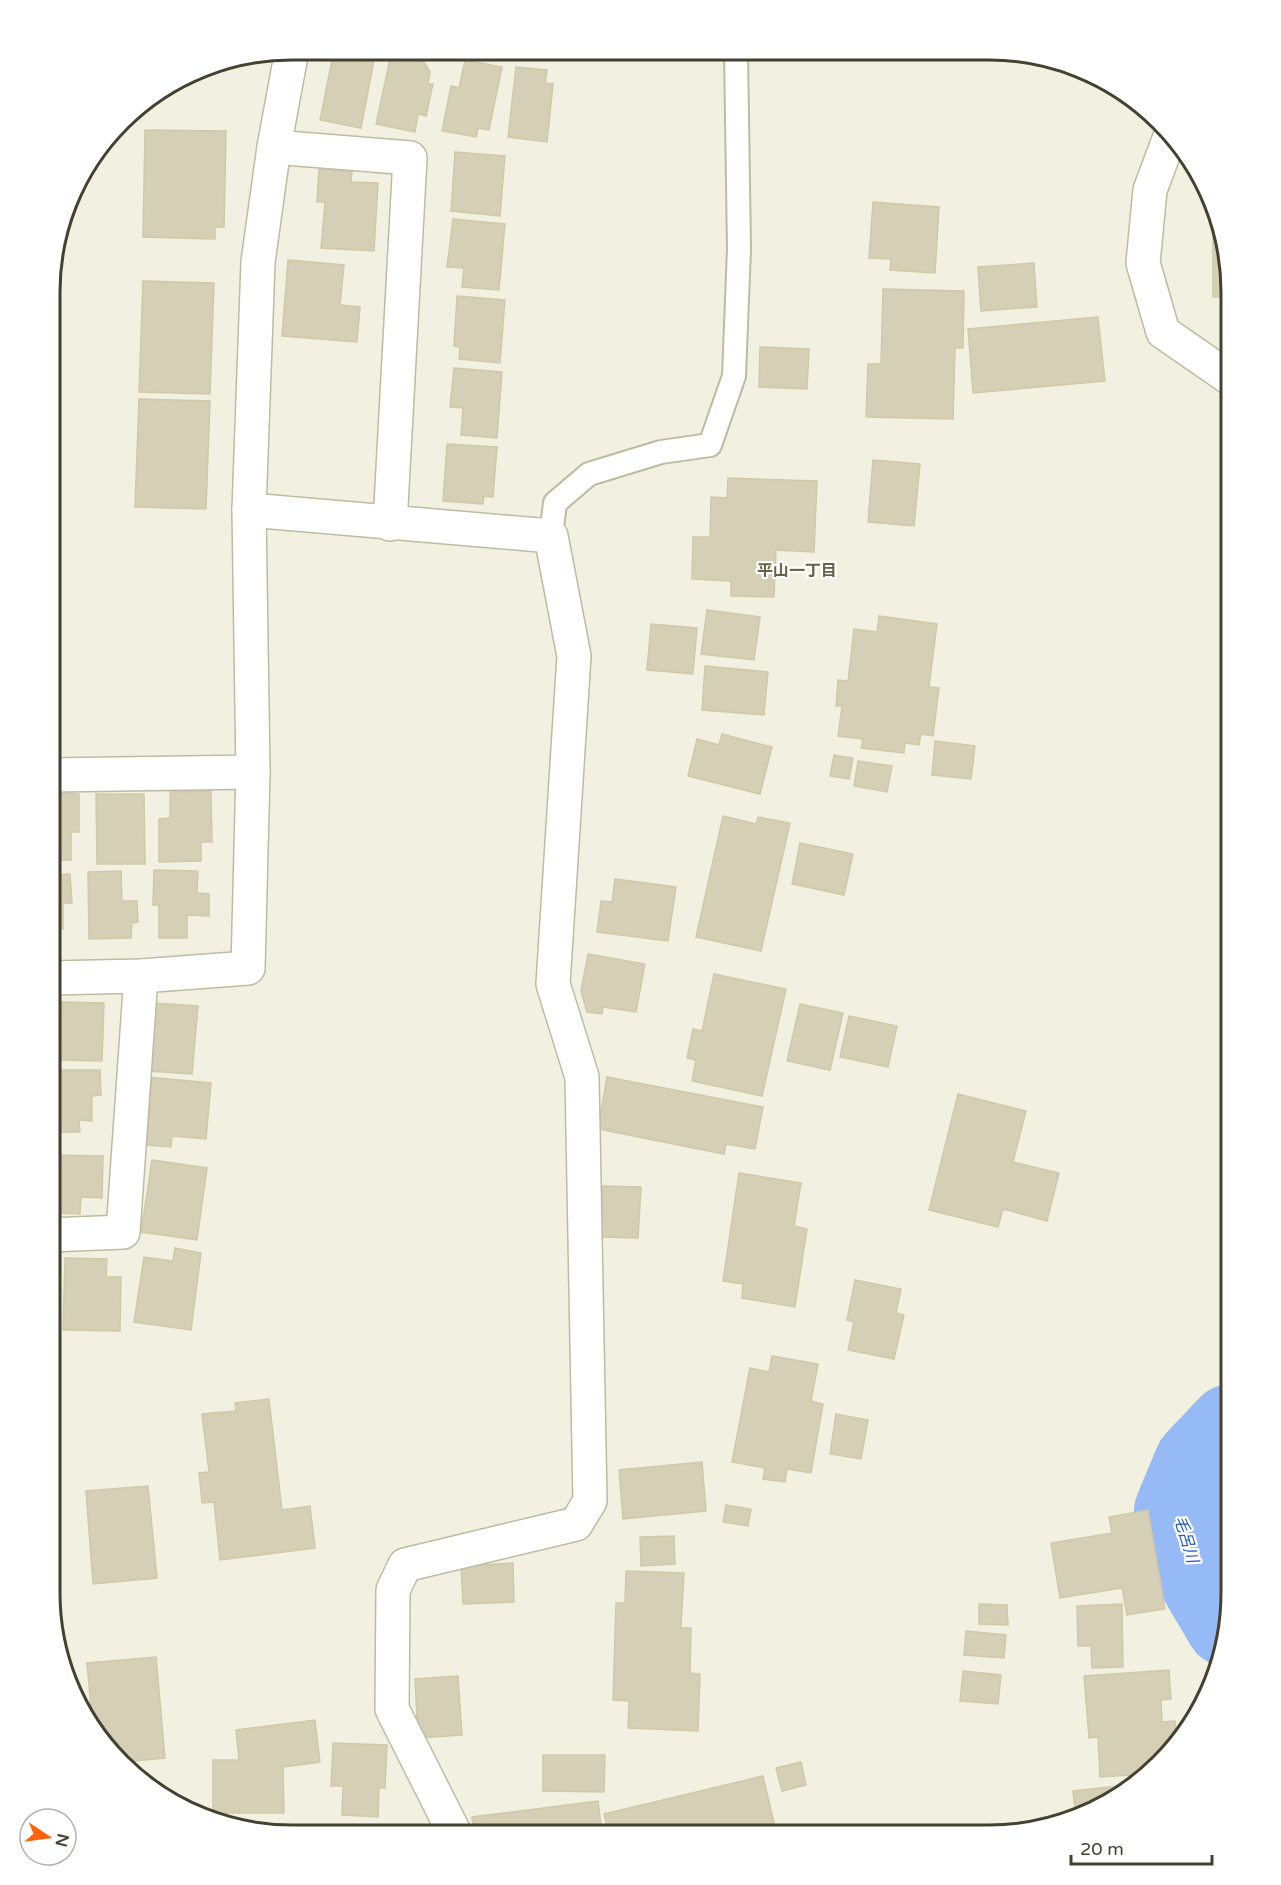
<svg xmlns="http://www.w3.org/2000/svg" width="1281" height="1885" font-family="'Varela Round','Noto Sans JP',sans-serif">
<rect width="100%" height="100%" fill="#f2f1e1"/>
<g fill="none" stroke-linecap="round" stroke-linejoin="round">
<path stroke="#96baf6" stroke-width="86" d="M1228,1624L1195,1568L1177,1511L1197,1463L1231,1427"/>
</g>
<g fill="#d4cfb5" stroke="#d0c9a8" stroke-width="1.5">
<path d="M334,50H376L361,128L320,120Z"/>
<path d="M392,50L420,56L430,72L428,84H433L426,116L418,114L415,132L376,124Z"/>
<path d="M757,51H828V59L757,56Z"/>
<path d="M465,60L502,67L489,130L478,128L476,137L442,131L451,86L459,88Z"/>
<path d="M516,67L547,70L545,83L553,84L547,142L508,137Z"/>
<path d="M145,130L226,131L224,227H215V239L143,237Z"/>
<path d="M455,152L505,156L500,216L451,211Z"/>
<path d="M319,169L352,171L351,182L378,183L374,251L321,248L325,202H317Z"/>
<path d="M873,202L939,207L935,273L890,270L891,259L869,258Z"/>
<path d="M453,219L505,224L499,290L462,287L464,268L447,267Z"/>
<path d="M1213,224H1218L1231,297H1213Z"/>
<path d="M288,260L344,265L340,305L360,307L357,342L282,336Z"/>
<path d="M1034,263L1037,307L981,311L978,267Z"/>
<path d="M143,281L214,283L210,394L139,392Z"/>
<path d="M883,289L964,291L963,348H955L953,419L866,417L868,364H881Z"/>
<path d="M457,296L505,300L500,363L459,359L460,347L454,346Z"/>
<path d="M1098,317L1105,381L973,393L968,329Z"/>
<path d="M760,347L809,349L807,389L759,387Z"/>
<path d="M454,368L502,372L497,438L461,435L463,408L450,407Z"/>
<path d="M139,399L210,401L206,509L135,507Z"/>
<path d="M447,444L497,447L493,497L484,496L483,504L443,501Z"/>
<path d="M873,460L920,464L914,526L868,522Z"/>
<path d="M728,478L817,481L814,552L776,550L774,597L731,596V581L692,579L693,537H710L711,497L727,498Z"/>
<path d="M707,610L760,617L754,660L701,654Z"/>
<path d="M879,616L937,624L929,687L939,688L933,736L921,734L919,745L905,743L904,753L861,748L863,739L838,736L842,706H836L838,680L848,681L854,629L877,632Z"/>
<path d="M651,624L697,628L693,674L647,670Z"/>
<path d="M705,666L768,672L764,715L702,710Z"/>
<path d="M722,734L772,747L760,794L688,776L697,739L719,745Z"/>
<path d="M935,741L975,746L971,779L932,775Z"/>
<path d="M834,755L853,758L849,779L830,776Z"/>
<path d="M858,761L892,766L887,792L854,786Z"/>
<path d="M211,791L212,842H201V861L159,862V819L170,818V792Z"/>
<path d="M51,793L79,794V832H71V860H51Z"/>
<path d="M96,794H144L145,864H97Z"/>
<path d="M723,816L756,824L758,817L790,823L761,951L696,937Z"/>
<path d="M800,843L853,854L844,895L792,884Z"/>
<path d="M154,870L198,871L197,893L209,894V916L187,915V938H159V905H153Z"/>
<path d="M121,871L122,901H137L138,922L132,923L131,938L89,939L88,872Z"/>
<path d="M70,874L72,903H63V929H51V875Z"/>
<path d="M615,879L676,887L668,941L597,932L601,901L612,902Z"/>
<path d="M588,954L645,964L636,1012L603,1007L602,1014L587,1012L581,991Z"/>
<path d="M714,974L786,989L762,1096L692,1081L696,1060L687,1058L693,1029L702,1031Z"/>
<path d="M62,1002L104,1003L102,1061L60,1060Z"/>
<path d="M153,1003L198,1006L192,1074L148,1071Z"/>
<path d="M800,1004L843,1013L830,1070L787,1061Z"/>
<path d="M849,1016L897,1026L888,1067L840,1057Z"/>
<path d="M50,1070H100L101,1095L92,1096V1121L79,1120L80,1132H50Z"/>
<path d="M147,1077L211,1083L206,1139L172,1136L171,1147L146,1145L150,1105H144Z"/>
<path d="M607,1077L763,1107L755,1149L726,1144L724,1154L598,1129Z"/>
<path d="M958,1094L1026,1111L1013,1162L1059,1173L1047,1221L1003,1209L998,1227L929,1210Z"/>
<path d="M50,1155L103,1156L102,1198L81,1197L80,1214L50,1213Z"/>
<path d="M152,1160L207,1168L197,1240L141,1232Z"/>
<path d="M739,1173L801,1183L794,1226L807,1229L795,1307L742,1298L743,1284L723,1281Z"/>
<path d="M603,1186L641,1187L638,1238L600,1237Z"/>
<path d="M175,1248L201,1253L191,1330L134,1322L144,1257L173,1261Z"/>
<path d="M65,1258L107,1259L106,1277H121L120,1331L63,1330Z"/>
<path d="M855,1280L901,1289L896,1313L904,1315L894,1359L848,1350L854,1322L847,1320Z"/>
<path d="M772,1356L818,1364L811,1401L823,1404L811,1473L787,1469L785,1482L763,1479L765,1468L732,1462L750,1368L769,1372Z"/>
<path d="M269,1399L282,1510L310,1506L315,1548L220,1560L214,1502L202,1503L199,1473L209,1472L202,1414L236,1411L235,1403Z"/>
<path d="M836,1414L868,1420L861,1459L830,1454Z"/>
<path d="M702,1462L706,1511L623,1519L619,1470Z"/>
<path d="M148,1486L157,1578L93,1584L86,1491Z"/>
<path d="M726,1505L751,1509L748,1526L723,1522Z"/>
<path d="M1148,1510L1165,1609L1127,1615L1122,1588L1060,1598L1051,1543L1112,1533L1109,1517Z"/>
<path d="M674,1536L675,1564L641,1566L640,1537Z"/>
<path d="M513,1563L514,1602L463,1604L461,1566Z"/>
<path d="M626,1571L684,1573L681,1628H691L690,1673L700,1674L698,1731L628,1728L629,1701L613,1700L616,1603H625Z"/>
<path d="M979,1604L1007,1605L1008,1625L979,1624Z"/>
<path d="M1122,1604L1123,1667L1092,1668L1091,1646H1078L1077,1606Z"/>
<path d="M966,1631L1006,1635L1004,1658L964,1655Z"/>
<path d="M156,1657L165,1758L134,1761L136,1774H133L100,1741L93,1729L87,1663Z"/>
<path d="M1169,1670L1171,1699L1161,1700L1162,1722L1175,1721L1177,1745L1148,1774L1100,1777L1098,1737L1089,1738L1084,1676Z"/>
<path d="M963,1671L1001,1675L998,1704L960,1701Z"/>
<path d="M458,1676L462,1735L418,1738L415,1679Z"/>
<path d="M315,1720L320,1762L283,1767L284,1813H213V1760H239L236,1730Z"/>
<path d="M333,1743L387,1745L385,1788H379L378,1817L342,1815L343,1786H331Z"/>
<path d="M543,1755H605L604,1792L543,1791Z"/>
<path d="M801,1762L806,1785L782,1791L776,1768Z"/>
<path d="M763,1776L777,1835L609,1834L604,1814Z"/>
<path d="M1138,1784L1082,1817L1076,1818L1073,1791Z"/>
<path d="M598,1801L602,1834H474L472,1817Z"/>
</g>
<g fill="none" stroke-linecap="round" stroke-linejoin="round">
<g stroke="#bebba3" stroke-width="26">
<path id="lane" d="M551,536L555,503L589,474L661,452L710,445L734,376L739,249L736,51"/>
</g>
<g stroke="#bebba3" stroke-width="36">
<g id="street">
<path d="M1171,134L1150,190L1143,263L1163,332L1231,379"/>
<path d="M274,147L410,158L390,524"/>
<path d="M249,510L551,536L574,656L553,984L582,1077L590,1501L576,1524L405,1565L393,1590L392,1709L455,1834"/>
<path d="M51,775L253,772L249,510L258,262L274,147L292,50"/>
<path d="M50,978L141,976L248,968L253,772"/>
<path d="M50,1235L123,1232L141,976"/>
</g>
</g>
<use href="#lane" stroke="#fff" stroke-width="22"/>
<use href="#street" stroke="#fff" stroke-width="33"/>
</g>
<g text-anchor="middle" stroke-width="4.5" stroke-linejoin="round" paint-order="stroke">
<g font-size="16" font-weight="bold" fill="#686248" stroke="#fff">
<text x="797" y="576">平山一丁目</text>
</g>
<g font-size="16" font-style="italic" fill="#2259b8" stroke="#fff">
<text transform="translate(1187 1539) rotate(73)" y="6">毛呂川</text>
</g>
</g>
<path d="M0 0H1281V1885H0ZM292 60H989A232 232 0 0 1 1221 292V1593A232 232 0 0 1 989 1825H292A232 232 0 0 1 60 1593V292A232 232 0 0 1 292 60Z" fill="#fff" fill-rule="evenodd"/>
<path fill="none" stroke="#444131" stroke-width="3" d="M292 60H989A232 232 0 0 1 1221 292V1593A232 232 0 0 1 989 1825H292A232 232 0 0 1 60 1593V292A232 232 0 0 1 292 60Z"/>
<g transform="translate(48 1837) rotate(103)"><circle r="28" fill="#ffffff" stroke="#b4b3ad" stroke-width="1.5"/>
<path d="M0-4.5L10 22L0 15L-10 22Z" fill="#ff640b"/>
<text y="-9" font-size="16" font-weight="bold" text-anchor="middle" fill="#444131">N</text>
</g>
<path d="M1071 1855v9h141v-9" fill="none" stroke="#444131" stroke-width="3"/>
<text x="1080" y="1855" font-size="18" fill="#444131" stroke="#ffffff" stroke-width="4.5" paint-order="stroke">20 m</text>
</svg>
